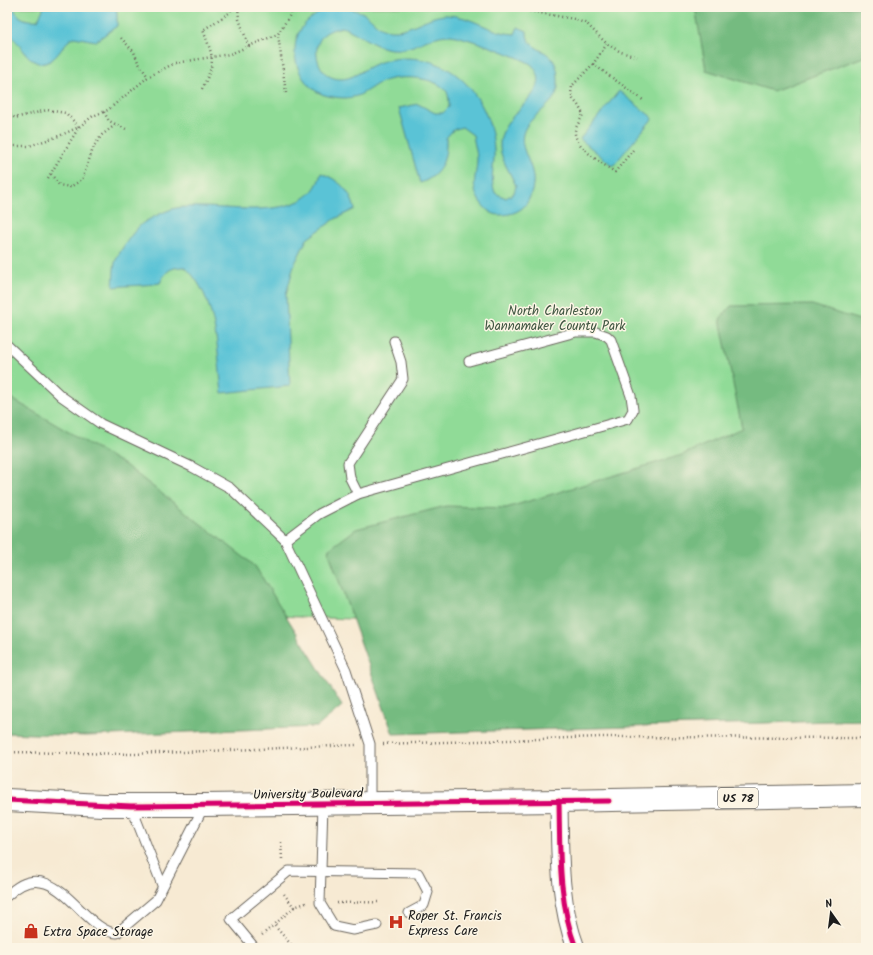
<svg xmlns="http://www.w3.org/2000/svg" width="873" height="955" font-family="Kalam,sans-serif">
<rect width="100%" height="100%" fill="#fcf5e5"/>
<filter id="ink" filterUnits="userSpaceOnUse"><feTurbulence type="fractalNoise" baseFrequency=".025" numOctaves="2"/><feDisplacementMap in="SourceGraphic" scale="8" xChannelSelector="R" yChannelSelector="G"/><feConvolveMatrix kernelMatrix="1 2 1 2 8 2 1 2 1" color-interpolation-filters="sRGB"/></filter>
<filter id="wash" filterUnits="userSpaceOnUse"><feTurbulence type="fractalNoise" baseFrequency=".012" numOctaves="4" result="noise"/><feDisplacementMap in="SourceGraphic" scale="16" xChannelSelector="R" yChannelSelector="G"/><feGaussianBlur stdDeviation="0.9" result="paint"/><feColorMatrix in="noise" values="0 0 0 0 0 0 0 0 0 0 0 0 0 0 0 0 0 1.4 0 .05"/><feComposite in="paint" operator="in"/></filter>
<g filter="url(#wash)">
<rect width="100%" height="100%" fill="#f7ead3"/>
<path fill="#90db97" stroke="#567c5a" d="M7,7H866V640L7,605Z"/>
<g fill="#74bb80" stroke="#486c4e">
<path d="M695,7H866V56L773,91L706,70Z"/>
<path d="M812,305L866,322V720L393,734L328,550L356,529L446,506L506,508L682,455L742,428L720,319L731,306Z"/>
<path d="M7,396L125,465L255,566L342,706L317,727L86,736L7,733Z"/>
</g>
<g fill="#5ac3d6" stroke="#3b7079" fill-rule="evenodd">
<path d="M7,7H13C19,19 25,21 38,20L44,7H115L117,12V26L96,41L74,37C64,43 64,47 57,55C42,71 31,62 21,47C17,41 11,37 7,31Z"/>
<path d="M329,7C340,8 353,8 363,13C371,17 376,26 385,29C408,35 425,15 447,15C471,15 491,34 515,34L518,27L527,31C526,49 545,48 553,60C558,67 558,76 558,84C559,106 528,114 523,134C518,155 544,170 528,201C523,211 511,215 500,215C491,215 484,208 479,200C470,186 477,175 477,159C477,152 474,143 473,135L462,127L453,130L446,138C447,160 441,176 420,183L399,108L418,104L435,113H443L449,107C449,103 449,96 447,92C436,76 400,75 384,81C375,84 367,92 357,96C348,99 338,98 328,96C300,90 286,52 301,29C307,19 319,13 329,7ZM342,27C360,33 372,47 391,49C413,52 428,35 449,35C458,34 526,59 532,65C534,67 537,72 538,75C545,98 498,115 500,147C501,160 511,174 516,186L514,193L506,198L495,193C489,176 495,167 494,151C493,118 474,82 444,67C423,56 395,55 373,65C360,71 348,84 331,77C318,71 312,50 321,38C325,31 335,29 342,27Z"/>
<path d="M619,91L653,118L613,166L580,139Z"/>
<path d="M321,173C339,180 350,190 355,209L335,219L307,239L294,265L286,295L290,386L222,393C217,350 218,298 185,267C171,267 166,270 160,283C145,286 128,285 113,287C114,279 113,267 116,260C121,249 133,231 143,223C151,218 167,210 176,208C216,201 309,229 321,173Z"/>
</g>
</g>
<g filter="url(#ink)">
<g fill="none" stroke-linecap="round" stroke-linejoin="round">
<g stroke="#69645c" stroke-width="11">
<g id="lane">
<path d="M7,345L61,396L101,424L192,467L230,488L285,540L346,670L370,744V803"/>
<path d="M358,494L350,478L348,463L403,379L401,362L394,341"/>
<path d="M285,540L319,514L358,494L628,419L633,410L631,396L611,340L607,336L596,332H576L469,361"/>
<path d="M323,804L320,903L334,926L353,930L377,925"/>
<path d="M131,806L162,885"/>
<path d="M7,896C53,848 83,933 117,933L156,900L204,806"/>
<path d="M255,948L231,919L289,871L418,873L428,892L424,905L409,913"/>
</g>
</g>
<g stroke="#69645c" stroke-width="19">
<path id="street" d="M559,801C560,851 558,901 576,948"/>
</g>
<g stroke="#69645c" stroke-width="24">
<path id="primary" d="M7,800L102,805H204L559,801L866,795"/>
</g>
<g stroke="#69645c" stroke-width="2.5" stroke-dasharray="1 3" stroke-linecap="butt">
<path d="M238,7L239,19L249,47"/>
<path d="M383,7L396,9L403,7"/>
<path d="M506,7L574,19L587,24L607,44L621,52L637,57"/>
<path d="M121,38L134,52L138,62L148,77"/>
<path d="M607,44L593,64L572,86L571,94L573,99L578,105L583,114C581,120 576,126 575,131C573,146 604,165 615,172L633,150"/>
<path d="M593,64L643,100"/>
<path d="M202,89C216,60 214,60 203,30L229,13L233,7"/>
<path d="M286,93L278,34L295,7"/>
<path d="M7,112L15,118L47,110L66,113L79,127L59,136L29,146H7"/>
<path d="M104,112L109,121L126,129"/>
<path d="M51,174L59,185L70,187L82,180L94,146L102,135L115,125"/>
<path d="M48,178L79,127L93,116L108,110L148,77L175,63L230,54L278,34"/>
<path d="M383,744L602,737L866,738"/>
<path d="M7,752L133,754L356,745"/>
<path d="M281,842L282,859"/>
<path d="M284,894L294,907L306,903"/>
<path d="M337,903L380,902"/>
<path d="M294,907L274,925L294,948"/>
<path d="M262,935L274,925"/>
</g>
<use href="#lane" stroke="#fff" stroke-width="9"/>
<use href="#street" stroke="#fff" stroke-width="17"/>
<use href="#primary" stroke="#fff" stroke-width="22"/>
<g stroke="#fcf5e5" stroke-width="8">
<g id="cycleway">
<path d="M7,800L131,806L609,801"/>
<path d="M559,801C560,851 558,901 576,948"/>
</g>
</g>
<use href="#cycleway" stroke="#d6006c" stroke-width="5"/>
</g>
</g>
<defs>
<g id="hospital-bare" transform="scale(1.2)"><path d="M-5-5h3v3.5h4V-5h3V5h-3V1.5h-4V5h-3Z" fill="#c8321e" stroke="#fcf5e5" stroke-width="2.5" paint-order="stroke"/></g>
<g id="shop-bare" transform="scale(1.2)"><path d="M-5-2.5h2.3a2.7 3.5 0 0 1 5.4 0H5L5.5 6h-11ZM-1.5-2.5h3a1.5 2.3 0 0 0-3 0Z" fill="#c8321e" stroke="#fcf5e5" stroke-width="2.5" paint-order="stroke"/></g>
</defs>
<g fill-rule="evenodd">
<use href="#hospital-bare" x="396" y="922"/>
<use href="#shop-bare" x="31" y="931"/>
</g>
<g text-anchor="middle" stroke-width="3" stroke-linejoin="round" paint-order="stroke">
<rect fill="#fcf5e5" stroke="#5f5d58" stroke-width="1" x="718" y="788" width="40" height="20" rx="3"/>
<g font-size="12" font-weight="bold" fill="#1c1c1c">
<text x="738" y="802">US 78</text>
</g>
<g font-size="13" fill="#3f5541" stroke="#fcf5e5">
<text x="555" y="315">North Charleston<tspan x="555" dy="15">Wannamaker County Park</tspan></text>
</g>
<g font-size="13" fill="#1c1c1c" stroke="#fcf5e5">
<text transform="translate(308 793) rotate(-1)" y="5">University Boulevard</text>
</g>
<g font-size="13" fill="#1c1c1c" stroke="#fcf5e5" text-anchor="start">
<text x="408" y="920">Roper St. Francis<tspan x="408" dy="15">Express Care</tspan></text>
<text x="43" y="936">Extra Space Storage</text>
</g>
</g>
<rect width="873" height="955" fill="none" stroke="#fcf5e5" stroke-width="24"/>
<g transform="translate(831 913) rotate(346)" stroke="#fcf5e5" stroke-width="3" paint-order="stroke">
<path d="M0-3L7 15L0 10L-7 15Z" fill="#1c1c1c"/>
<text y="-6" font-size="11" font-weight="bold" text-anchor="middle" fill="#1c1c1c">N</text>
</g>
</svg>
